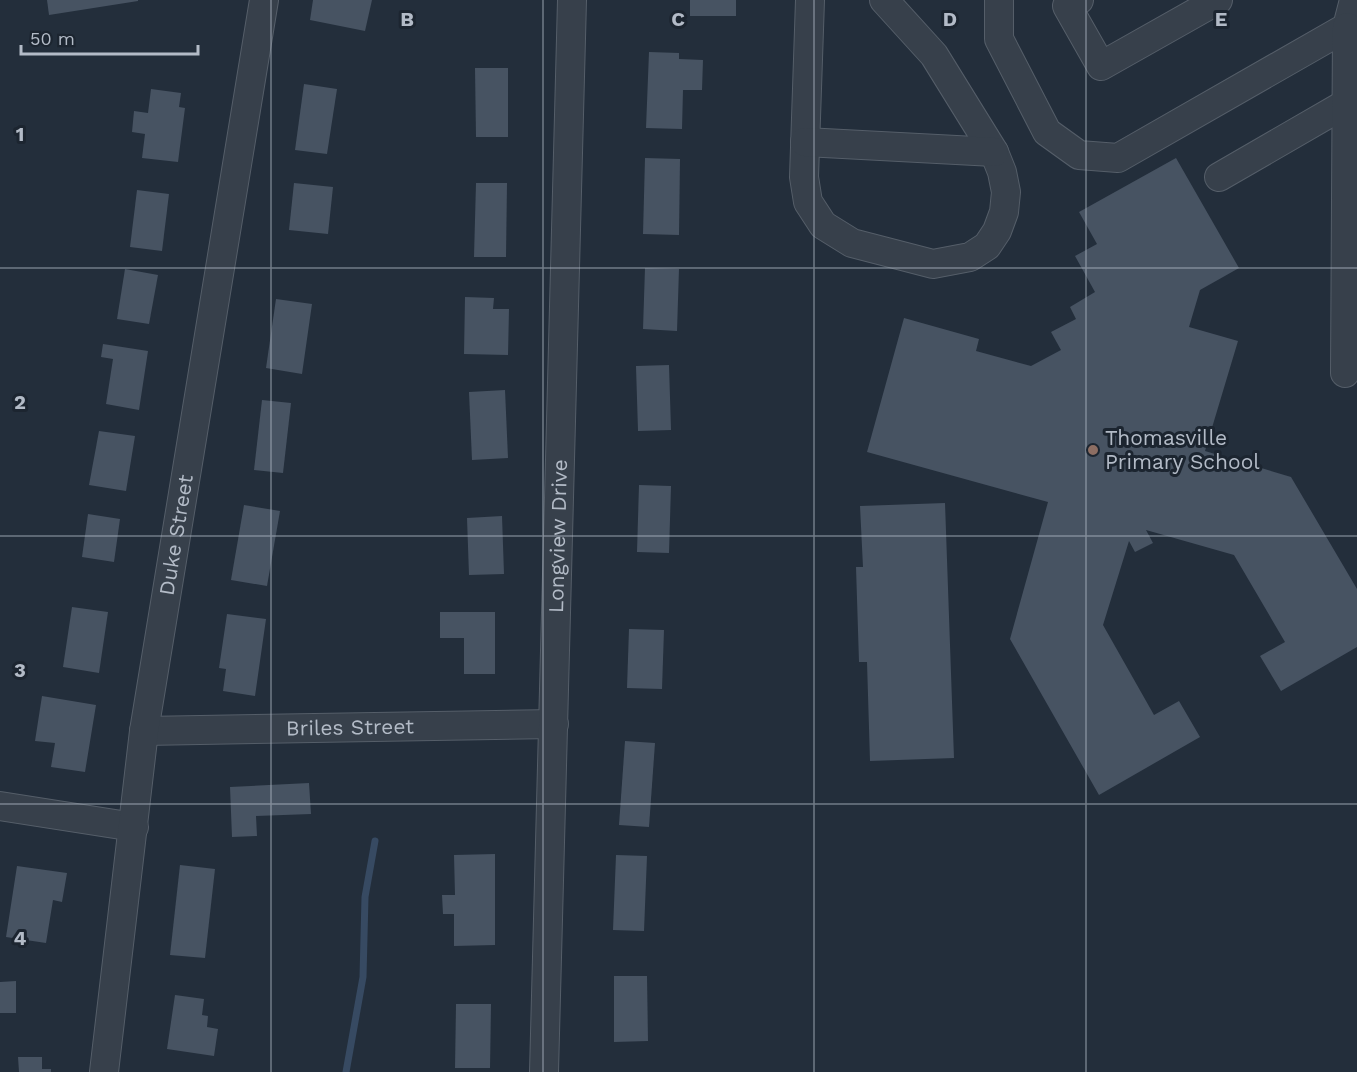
<svg xmlns="http://www.w3.org/2000/svg" width="1357" height="1072" font-family="'Work Sans',sans-serif">
<rect width="100%" height="100%" fill="#232e3b"/>
<g fill="none" stroke-linecap="round" stroke-linejoin="round">
<path stroke="#374a62" stroke-width="7" d="M346,1072L363,977L365,897L375,841"/>
</g>
<g fill="#475362">
<path d="M47,0H138V1L49,15Z"/>
<path d="M313,0H372L365,31L310,20Z"/>
<rect x="690" y="0" width="46" height="16"/>
<path d="M649,52L679,53V59L703,60L702,90H683L682,129L646,128Z"/>
<path d="M475,68H508V137H476Z"/>
<path d="M304,84L337,89L327,154L295,150Z"/>
<path d="M151,89L181,93L179,107L185,108L178,162L142,158L145,134L132,132L134,111L148,113Z"/>
<path d="M645,158L680,159L679,235L643,234Z"/>
<path d="M1176,158L1239,268L1200,290L1189,327L1238,341L1205,451L1291,477L1357,589V647L1281,691L1260,656L1285,642L1234,555L1146,530L1153,543L1135,552L1129,541L1103,625L1154,715L1179,701L1200,737L1099,795L1010,639L1048,502L867,452L904,318L979,339L976,351L1031,366L1061,350L1051,332L1076,319L1070,307L1095,292L1075,256L1097,244L1079,212Z"/>
<path d="M294,183L333,187L328,234L289,230Z"/>
<path d="M476,183H507L506,257H474Z"/>
<path d="M137,190L169,194L162,251L130,247Z"/>
<path d="M645,268L679,269L677,331L643,329Z"/>
<path d="M125,269L158,275L149,324L117,319Z"/>
<path d="M465,297L494,298L493,309H509L508,355L464,354Z"/>
<path d="M276,299L312,304L302,374L266,368Z"/>
<path d="M103,344L148,351L139,410L106,404L113,359L101,357Z"/>
<path d="M669,365L671,430L638,431L636,366Z"/>
<path d="M505,390L508,458L472,460L469,392Z"/>
<path d="M262,400L291,403L283,473L254,470Z"/>
<path d="M99,431L135,436L126,491L89,485Z"/>
<path d="M639,485L671,486L669,553L637,552Z"/>
<path d="M945,503L954,758L870,761L867,662H859L856,567H863L860,506Z"/>
<path d="M244,505L280,511L267,586L231,580Z"/>
<path d="M88,514L120,519L114,562L82,557Z"/>
<path d="M502,516L504,574L469,575L467,518Z"/>
<path d="M72,607L108,612L99,673L63,667Z"/>
<path d="M440,612H495V674H464V638H440Z"/>
<path d="M227,614L266,619L255,696L223,691L226,669L219,668Z"/>
<path d="M629,629L664,630L662,689L627,688Z"/>
<path d="M42,696L96,705L85,772L51,767L55,743L35,741Z"/>
<path d="M625,741L655,743L649,827L619,825Z"/>
<path d="M309,783L311,814L256,816L257,836L232,837L230,787Z"/>
<path d="M495,854V945L454,946V914H443L442,895H455L454,855Z"/>
<path d="M616,855L647,856L644,931L613,930Z"/>
<path d="M180,865L215,869L205,958L170,955Z"/>
<path d="M17,866L67,873L62,902L53,900L46,943L6,937Z"/>
<path d="M614,976H647L648,1041L614,1042Z"/>
<path d="M16,981V1013H0V982Z"/>
<path d="M175,995L204,999L202,1015L208,1016L207,1027L218,1029L214,1056L167,1049Z"/>
<path d="M456,1004H491L490,1068H455Z"/>
<path d="M18,1057H42V1069H51V1072H19Z"/>
</g>
<g fill="none" stroke-linecap="round" stroke-linejoin="round">
<g stroke="#555e69" stroke-width="30">
<g id="minor">
<path d="M810,0L804,177L808,202L823,225L852,243L933,264L970,257L987,246L997,231L1004,212L1006,192L1002,172L994,152L934,55L884,0"/>
<path d="M999,0V39L1047,132L1079,155L1118,158L1347,27L1354,0"/>
<path d="M1079,0L1067,6L1101,66L1218,0"/>
<path d="M805,142L994,152"/>
<path d="M1219,177L1347,103"/>
<path d="M1345,373L1347,27"/>
<path id="s1" d="M144,731L554,724"/>
<path d="M0,806L134,827"/>
<path id="s2" d="M104,1072L144,731L264,0"/>
<path id="s3" d="M544,1072L572,0"/>
</g>
</g>
<use href="#minor" stroke="#37404b" stroke-width="28"/>
</g>
<path fill="none" stroke="#b3bbc7" stroke-width="1.5" stroke-opacity="0.55" d="M271,0V1072M543,0V1072M814,0V1072M1086,0V1072M0,268H1357M0,536H1357M0,804H1357"/>
<circle fill="#8d6e63" stroke="#1c2530" stroke-width="2" cx="1093" cy="450" r="6"/>
<g text-anchor="middle" stroke-width="6" stroke-linejoin="round" paint-order="stroke">
<g font-size="21" fill="#b3bbc7" stroke="#1c2530" text-anchor="start">
<text x="1105" y="445">Thomasville<tspan x="1105" dy="24">Primary School</tspan></text>
</g>
<g font-size="21" fill="#b3bbc7" stroke="#1c2530">
<text dy="7" stroke="none"><textPath href="#s2" startOffset="542">Duke Street</textPath></text>
<text dy="7" stroke="none"><textPath href="#s3" startOffset="536">Longview Drive</textPath></text>
<text dy="7" stroke="none"><textPath href="#s1" startOffset="206">Briles Street</textPath></text>
</g>
</g>
<g font-size="20" text-anchor="middle" font-weight="bold" fill="#b3bbc7" stroke="#1c2530" stroke-width="6" stroke-linejoin="round" paint-order="stroke">
<text x="407" y="26">B</text>
<text x="678" y="26">C</text>
<text x="950" y="26">D</text>
<text x="1221" y="26">E</text>
<text x="20" y="141">1</text>
<text x="20" y="409">2</text>
<text x="20" y="677">3</text>
<text x="20" y="945">4</text>
</g>
<path d="M21 45v9h177v-9" fill="none" stroke="#b3bbc7" stroke-width="3"/>
<text x="30" y="45" font-size="18" fill="#b3bbc7" stroke="#1c2530" stroke-width="4.5" paint-order="stroke">50 m</text>
</svg>
